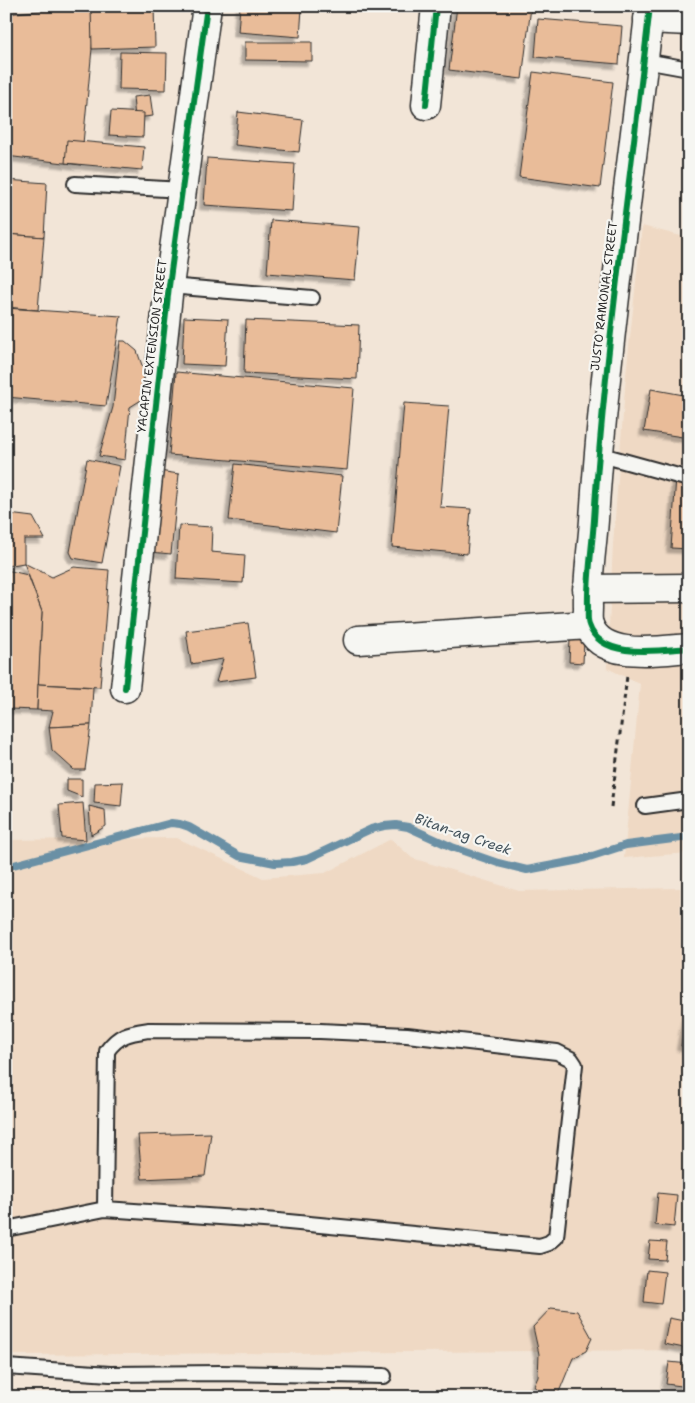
<svg xmlns="http://www.w3.org/2000/svg" width="695" height="1403" font-family="'Shantell Sans',sans-serif">
<defs>
<filter id="shadow"><feDropShadow dx="-4.5" dy="4.5" stdDeviation="1" flood-color="#0004"/></filter>
</defs>
<rect width="100%" height="100%" fill="#f2e5d7"/>
<filter id="ink" filterUnits="userSpaceOnUse"><feTurbulence type="fractalNoise" baseFrequency=".02" numOctaves="2"/><feDisplacementMap in="SourceGraphic" scale="10" xChannelSelector="R" yChannelSelector="G"/><feConvolveMatrix kernelMatrix="1 2 1 2 8 2 1 2 1" color-interpolation-filters="sRGB"/></filter>
<g filter="url(#ink)">
<g fill="#efd9c4">
<path d="M642,226L689,238V853L624,858L640,684L607,668L613,544L626,375Z"/>
<path d="M177,838L263,878L325,873L391,839L412,858L519,891L680,888L688,1350L6,1355V840Z"/>
</g>
<g fill="none" stroke-linecap="round" stroke-linejoin="round">
<path stroke="#6b90a5" stroke-width="8" d="M6,867L171,823L180,824L189,827L239,856L275,863L292,862L307,859L371,829L384,826L396,825L408,827L452,847L498,863L527,870L580,860L626,845L689,837"/>
</g>
<g fill="#e9bc99" stroke="#2b2b2b" filter="url(#shadow)">
<path d="M83,6H96L81,165L6,156V14Z"/>
<path d="M91,6H154L155,47L92,49Z"/>
<path d="M240,6L302,9L300,37L238,32Z"/>
<path d="M457,6L531,7L522,79L449,70Z"/>
<path d="M538,19L622,26L619,64L535,57Z"/>
<path d="M245,42H312V61L245,60Z"/>
<path d="M120,52L167,53L166,90L119,89Z"/>
<path d="M533,72L613,82L600,188L519,177Z"/>
<path d="M150,95L153,116L135,118L133,97Z"/>
<path d="M111,111L144,113L143,137L109,135Z"/>
<path d="M238,112L303,120L299,152L235,145Z"/>
<path d="M67,140L144,147L142,170L65,163Z"/>
<path d="M207,158L295,164L292,211L204,205Z"/>
<path d="M6,180L47,183L44,237L6,234Z"/>
<path d="M271,220L360,227L355,280L267,273Z"/>
<path d="M6,234L44,237L38,310L6,307Z"/>
<path d="M6,308L121,316L106,406L6,397Z"/>
<path d="M184,317L228,319L225,366L182,364Z"/>
<path d="M246,320L359,325L357,379L244,373Z"/>
<path d="M120,341H125L137,351L143,368L150,372L146,397L130,407L125,460L99,456L113,407Z"/>
<path d="M176,372L354,388L347,470L169,455Z"/>
<path d="M651,389L689,396V438L644,431Z"/>
<path d="M404,403L449,406L440,507L471,509L467,554L392,547Z"/>
<path d="M87,459L120,466L102,563L73,558L70,552Z"/>
<path d="M235,464L342,476L336,533L229,520Z"/>
<path d="M159,471L179,474L171,554L150,552Z"/>
<path d="M676,477L689,478V549L671,548Z"/>
<path d="M9,514L33,517L45,539H24V563L6,566V532Z"/>
<path d="M179,525L212,527L211,552L245,555L243,583L176,579Z"/>
<path d="M24,563L52,577L74,567L109,570L100,687L38,684L42,612Z"/>
<path d="M6,570L28,575L42,612L37,710L9,709L6,706Z"/>
<path d="M248,623L256,677L216,682L223,659L191,664L186,631Z"/>
<path d="M570,640L584,641L583,663L569,662Z"/>
<path d="M38,684L93,687L91,725L49,727L53,711L37,710Z"/>
<path d="M91,725L85,770H74L52,750L49,727Z"/>
<path d="M67,779H82V797L67,791Z"/>
<path d="M123,782L121,806L94,803L95,783Z"/>
<path d="M83,803L86,840L62,838L59,805Z"/>
<path d="M89,806L105,810L106,826L91,835Z"/>
<path d="M688,1006H689V1048L681,1046Z"/>
<path d="M211,1133L205,1176L142,1179L138,1135Z"/>
<path d="M658,1193L677,1195L674,1227L655,1225Z"/>
<path d="M650,1241L667,1242L665,1260L648,1259Z"/>
<path d="M647,1270L665,1272L661,1304L644,1302Z"/>
<path d="M551,1308L577,1311L592,1338L586,1351L573,1358L559,1392L542,1396L534,1386L538,1377L539,1354L533,1327Z"/>
<path d="M669,1318L689,1322V1349L664,1344Z"/>
<path d="M669,1362L689,1364V1387L666,1384Z"/>
</g>
<g fill="none" stroke-linecap="round" stroke-linejoin="round">
<g stroke="#2b2b2b" stroke-width="18">
<g id="lane">
<path d="M645,61L689,69"/>
<path d="M75,184L183,190"/>
<path d="M169,286L312,298"/>
<path d="M598,454L689,479"/>
<path d="M645,806L689,800"/>
<path d="M6,1229L105,1209L278,1221L540,1246L549,1243L556,1237L575,1065L571,1059L557,1052L407,1035L320,1031L149,1030C130,1033 119,1034 107,1051L105,1209"/>
<path d="M6,1367L110,1374L221,1373L384,1376"/>
</g>
</g>
<g stroke="#2b2b2b" stroke-width="31">
<g id="street">
<path d="M648,19L689,21"/>
<path d="M426,105L436,6"/>
<path d="M358,640L589,625"/>
<path d="M125,688L169,286L207,6"/>
</g>
</g>
<g stroke="#2b2b2b" stroke-width="31">
<g id="secondary">
<path d="M650,6C631,177 605,348 594,520C592,549 587,578 588,607C588,612 587,620 589,625C601,661 661,650 689,648"/>
<path d="M587,589L689,588"/>
</g>
</g>
<path stroke="#2b2b2b" stroke-width="3" stroke-dasharray="5 4" stroke-linecap="butt" d="M611,807L627,676"/>
<use href="#lane" stroke="#f6f6f2" stroke-width="14"/>
<use href="#street" stroke="#f6f6f2" stroke-width="28"/>
<use href="#secondary" stroke="#f6f6f2" stroke-width="28"/>
<g stroke="#f6f6f2" stroke-width="9">
<g id="cycleway">
<path d="M650,6C631,177 605,348 594,520C592,549 587,578 588,607C588,612 587,620 589,625C601,661 661,650 689,648"/>
<path d="M426,105L436,6"/>
<path d="M125,688L169,286L207,6"/>
</g>
</g>
<use href="#cycleway" stroke="#00873e" stroke-width="6"/>
</g>
</g>
<g text-anchor="middle" stroke-width="4.5" stroke-linejoin="round" paint-order="stroke">
<g font-size="12" fill="#2b2b2b" stroke="#f6f6f2">
<text transform="translate(604 296) rotate(-83)" y="4">JUSTO RAMONAL STREET</text>
<text transform="translate(152 346) rotate(-83)" y="4">YACAPIN EXTENSION STREET</text>
</g>
<g font-size="14" font-style="italic" fill="#46555e" stroke="#f6f6f2">
<text transform="translate(463 834) rotate(19)" y="5">Bitan-ag Creek</text>
</g>
</g>
<rect width="695" height="1403" fill="none" stroke="#f6f6f2" stroke-width="25"/>
<rect x="12" y="12" width="670" height="1378" fill="none" stroke="#2b2b2b" stroke-width="2" filter="url(#ink)"/>
</svg>
